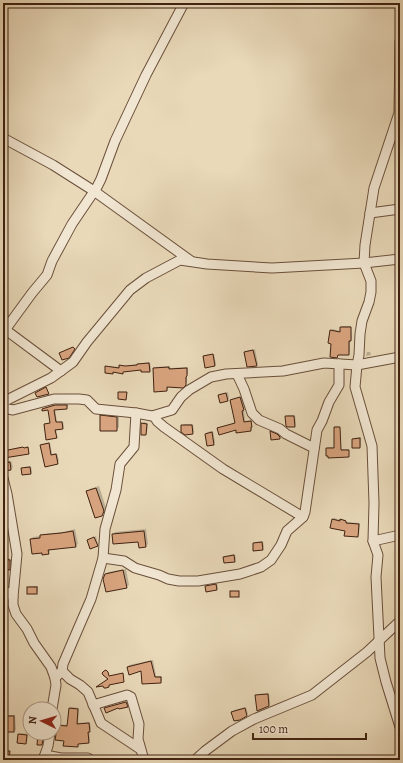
<svg xmlns="http://www.w3.org/2000/svg" width="403" height="763" font-family="Alegreya,serif">
<rect width="100%" height="100%" fill="#e9d9b9"/>
<filter id="stains"><feTurbulence type="fractalNoise" baseFrequency=".005" numOctaves="4"/><feColorMatrix values="0 0 0 0 .2 0 0 0 0 .09 0 0 0 0 .02 0 0 0 .5 -.17"/></filter>
<radialGradient id="worn" r=".72"><stop offset=".6" stop-color="#630" stop-opacity="0"/><stop offset="1" stop-color="#630" stop-opacity=".3"/></radialGradient>
<g fill="#0003">
<path d="M342,326H351L352,339L350,340V352L348,354H338L337,357L332,343L331,331L332,329L341,331V328Z"/>
<path d="M255,349L258,364L257,365L245,352L246,351Z"/>
<path d="M367,352H370L371,355L366,356Z"/>
<path d="M214,354L216,364L214,366L204,356L205,355Z"/>
<path d="M150,362L151,370L150,371L142,369L114,372L113,373L106,367L107,366L120,367L121,365L126,366Z"/>
<path d="M170,366V368L188,367V374L187,375V382L182,387L168,386V389L166,390L154,368L156,367Z"/>
<path d="M228,392L229,399L227,400L219,395L221,394Z"/>
<path d="M242,396L245,408L244,409L245,421L252,420V428L251,430L218,429L220,427L236,423L231,400L232,399Z"/>
<path d="M57,404H68V406L67,408L55,409L57,422L63,421L64,427L63,428L56,429L57,436L56,437L45,425L46,423H51L49,409H43L44,408Z"/>
<path d="M103,413L119,415V427L116,430L101,416Z"/>
<path d="M288,415H295L296,424L295,426L286,417Z"/>
<path d="M144,422L148,423L147,432L146,434L142,424Z"/>
<path d="M184,424H193L194,432L192,433L182,426Z"/>
<path d="M336,426L340,427L341,449H349V455L348,456L327,448L328,447H335V427Z"/>
<path d="M213,431L215,442L214,444L206,434L207,432Z"/>
<path d="M273,431L278,433L281,435V436L279,438L272,432Z"/>
<path d="M361,437V446L360,447L353,439L354,438Z"/>
<path d="M50,442L52,454L57,453L59,461L57,463L41,445L43,444Z"/>
<path d="M28,446L29,452L28,453L4,452L15,448L24,447V448Z"/>
<path d="M11,461L13,467L11,469L4,470L3,463L4,462Z"/>
<path d="M31,466L32,472L31,473L22,469L24,467Z"/>
<path d="M99,486L106,508L105,512L102,515L87,492L90,489Z"/>
<path d="M3,501L5,508L3,509Z"/>
<path d="M334,518L341,520L342,519L346,520V522L360,523L359,535L357,536L346,530L333,519Z"/>
<path d="M75,529L78,544L76,546L50,549V551L48,553L43,552L31,539L33,537L40,536L43,534L64,532Z"/>
<path d="M146,529L148,544L146,546L139,541L113,535L115,532Z"/>
<path d="M96,536L98,544L97,545L88,540Z"/>
<path d="M263,541L264,547L262,549L254,544L255,542Z"/>
<path d="M235,554L236,559L235,561L224,557L225,556Z"/>
<path d="M6,558L11,559V567L9,569L5,559Z"/>
<path d="M126,569L129,585L126,587L105,575L108,572Z"/>
<path d="M217,583L218,588L217,589L206,586L207,585Z"/>
<path d="M30,586H38V591L37,593L28,587Z"/>
<path d="M153,660L156,676H162V681L161,682L142,670L128,667L129,665Z"/>
<path d="M269,693L270,704L268,706L256,695L258,694Z"/>
<path d="M128,701L129,705L127,706L105,708L107,707Z"/>
<path d="M71,707L79,708L78,723L90,722L91,729L89,731L90,741L88,742L79,743L78,746L65,740L54,728L56,727L57,724L68,725L70,708Z"/>
<path d="M246,707L248,714L246,715L232,712L234,710Z"/>
<path d="M9,715H15L16,730L14,731H8V716Z"/>
<path d="M21,733L28,734L27,742L25,743L19,734Z"/>
<path d="M3,750L10,751V760H3Z"/>
</g>
<g fill="#d8a47f" stroke="#3f2110">
<path d="M340,327H351V341H349V355H338L337,358L330,357L331,344L328,343L330,330L340,332Z"/>
<path d="M73,347L75,349L69,358L62,360L59,353Z"/>
<path d="M253,350L257,366L247,367L244,352Z"/>
<path d="M213,354L215,366L205,368L203,356Z"/>
<path d="M149,363L150,372H141V370L123,372V374L113,372V374L105,373V366L119,368V365L125,366L137,365V364Z"/>
<path d="M169,367V369L187,368V376L186,377V385L183,388L167,387V391L154,392L153,368Z"/>
<path d="M46,387L49,394L37,397L35,393Z"/>
<path d="M118,392H127L126,400L118,399Z"/>
<path d="M226,393L228,401L220,403L218,395Z"/>
<path d="M240,397L244,410L242,411L244,422L251,421L252,427H251V431L236,433V430L219,435L217,428L235,423L230,400Z"/>
<path d="M55,405H67V409L54,410L56,422H62L63,429L55,430L57,438L46,440L44,424L50,423L48,410L42,411V409Z"/>
<path d="M100,415L117,417V431H100Z"/>
<path d="M285,416H294L295,427H287L286,426Z"/>
<path d="M141,423L147,424L146,435H141Z"/>
<path d="M181,425H192L193,434L185,435L181,432Z"/>
<path d="M334,427H340L341,450H349V457L328,458V456H326V448H334Z"/>
<path d="M270,431L277,434L280,437V439L271,440Z"/>
<path d="M212,432L214,445L207,446L205,434Z"/>
<path d="M360,438V448H352V439Z"/>
<path d="M49,443L51,455L56,454L58,464L45,467L40,445Z"/>
<path d="M23,447L24,448L28,447L29,454L4,458L3,451Z"/>
<path d="M10,462L11,470L3,471V463Z"/>
<path d="M30,467L31,474L22,475L21,468Z"/>
<path d="M96,488L104,511L102,516L95,518L86,491Z"/>
<path d="M332,519L340,521V519L346,521V523L359,524L358,537L344,536L345,531L330,528Z"/>
<path d="M73,531L76,547L48,550L49,554L42,555V553L32,554L30,539L40,538V535L61,533Z"/>
<path d="M144,531L146,547L139,548L138,542L113,544L112,534Z"/>
<path d="M94,537L98,546L90,549L87,540Z"/>
<path d="M262,542L263,550L253,551V543Z"/>
<path d="M234,555L235,562L224,563L223,557Z"/>
<path d="M4,559L10,560V570L3,569Z"/>
<path d="M123,570L127,588L106,592L103,579L105,574Z"/>
<path d="M216,584L217,590L206,592L205,586Z"/>
<rect x="27" y="587" width="10" height="7"/>
<rect x="230" y="591" width="9" height="6"/>
<path d="M151,661L155,677H161V683L142,684L141,671L129,675L127,667Z"/>
<path d="M106,670L108,672L109,676L123,673L124,682L109,685V687L106,688H104L103,686L96,687L108,679L103,675L102,673L104,671Z"/>
<path d="M268,694L269,706L257,711L255,695Z"/>
<path d="M126,702L128,707L119,709L118,708L106,713L104,708Z"/>
<path d="M69,708L78,709L77,724L89,723L90,732H88L89,743L78,744V747L63,746L64,741L55,740L56,734L55,729V725L67,726Z"/>
<path d="M245,708L247,716L240,720L234,721L231,712Z"/>
<rect x="7" y="716" width="7" height="16"/>
<path d="M38,733H44L42,745H37Z"/>
<path d="M18,734L27,735L26,744L17,743Z"/>
<path d="M3,751H10L9,760H3Z"/>
</g>
<g fill="none" stroke-linecap="round" stroke-linejoin="round">
<g stroke="#6a4f3a" stroke-width="11">
<g id="minor">
<path d="M400,41L399,113L374,188L365,245L364,263L371,281V292L369,302L362,321L360,334L359,355L357,365L355,387L372,446L374,503L373,541L378,555L376,577L380,658L386,682L400,727"/>
<path d="M3,138L53,165L94,191L191,261"/>
<path d="M370,213L400,209"/>
<path d="M3,317L5,330"/>
<path d="M3,328L61,371"/>
<path d="M3,335L5,330L32,293L47,275L52,261L72,224L97,187L101,179L115,141L146,75L184,3"/>
<path d="M237,374L244,389L252,413L259,420L280,429L286,434L314,448"/>
<path d="M3,402L51,378L73,362L87,342L130,290L146,278L180,260L207,264L272,268L364,263L400,259"/>
<path d="M3,408L13,410L54,399H79L87,400L96,409L136,413L152,416L172,410L181,397L189,390L211,377L226,374L283,371L324,363L357,365L400,357"/>
<path d="M154,416L157,421L164,427L223,469L303,517"/>
<path d="M3,478L7,494L17,554L13,597V605L16,614L27,629L34,643L51,667L55,678L56,685L52,709"/>
<path d="M373,541L400,535"/>
<path d="M103,558L124,561L135,568L159,575L168,579L179,581H198L240,574L261,567L271,560L281,545L287,531L303,517L305,512L317,430L322,421L329,402L339,385V364"/>
<path d="M3,589L13,597"/>
<path d="M62,671L70,679L80,685L88,692L101,723L140,749"/>
<path d="M55,678L62,671L63,664L78,629L91,599L103,558L105,529L116,490L120,464L134,447L136,413"/>
<path d="M93,705L127,695L131,697L139,724L138,739L144,760"/>
<path d="M45,755L61,758H88V760"/>
<path d="M43,760L48,746L50,733"/>
<path d="M195,760L205,751L232,731L254,719L312,695L367,652L400,621"/>
</g>
</g>
<use href="#minor" stroke="#f1e6d2" stroke-width="9"/>
</g>
<rect width="403" height="763" fill="none" stroke="#e9d9b9" stroke-width="16"/>
<rect x="4" y="4" width="395" height="755" fill="none" stroke="#3f2110" stroke-width="2"/>
<rect x="8" y="8" width="387" height="747" fill="none" stroke="#3f2110"/>
<g transform="translate(42 721) rotate(275)"><circle r="19" fill="#f1e6d2" stroke="#aa9784"/>
<path d="M0-3L7 15L0 10L-7 15Z" fill="#8f2418"/>
<text y="-6" font-size="11" font-weight="bold" text-anchor="middle" fill="#3f2110">N</text>
</g>
<path d="M253 733v6h113v-6" fill="none" stroke="#3f2110" stroke-width="2"/>
<text x="259" y="733" font-size="12" fill="#3f2110" stroke="#f1e6d2" stroke-width="3" paint-order="stroke">100 m</text>
<rect width="100%" height="100%" filter="url(#stains)"/>
<rect width="100%" height="100%" fill="url(#worn)"/>
</svg>
